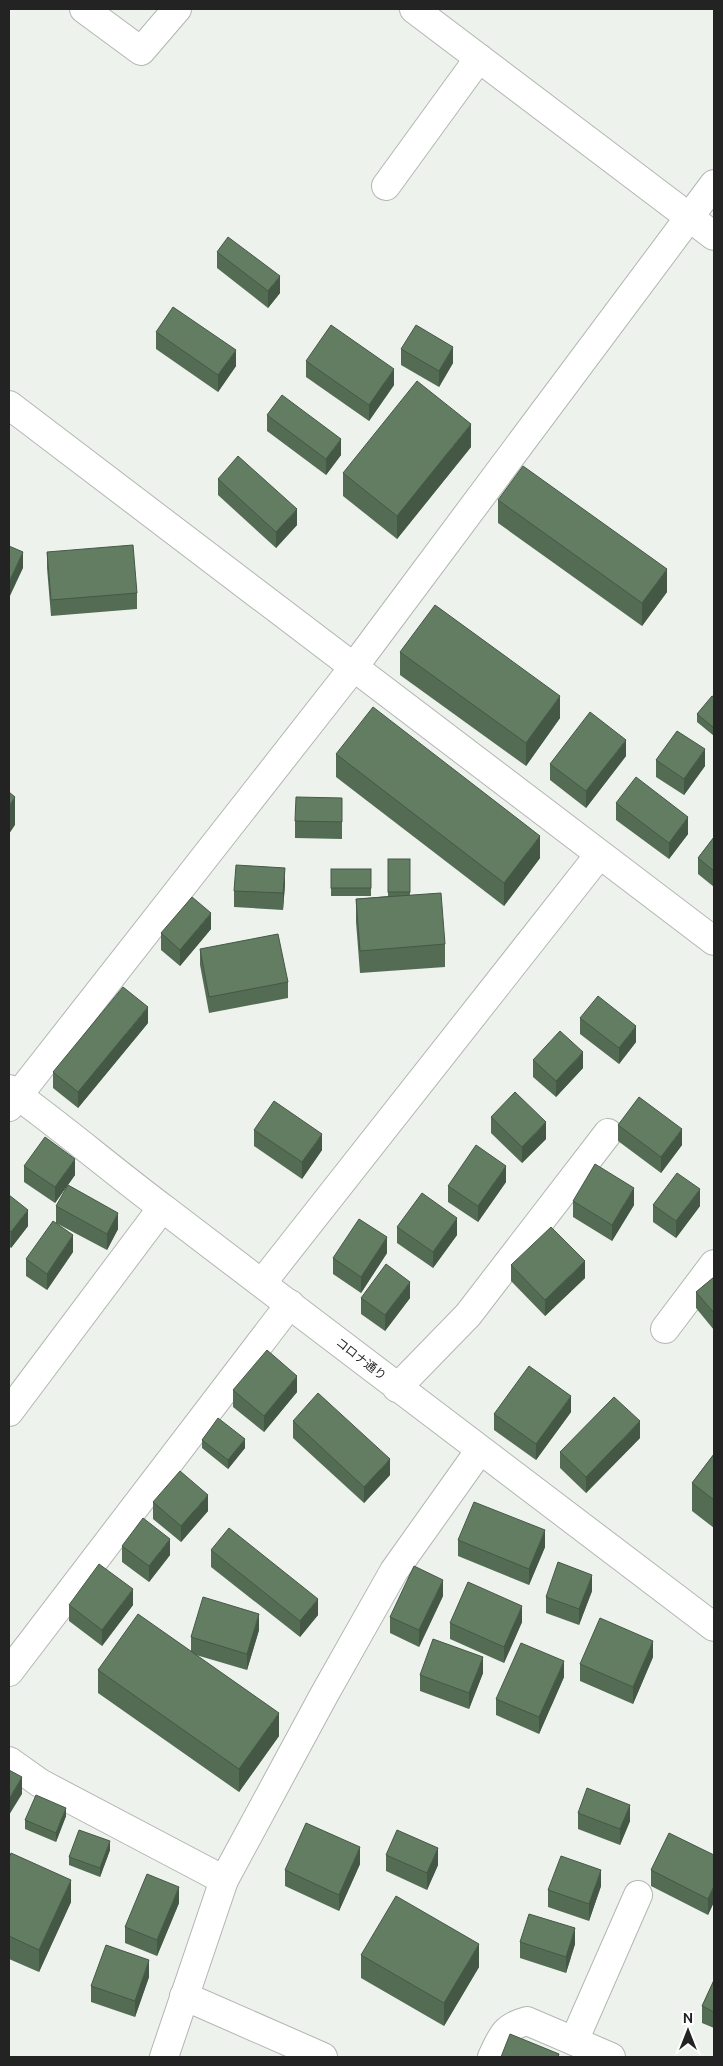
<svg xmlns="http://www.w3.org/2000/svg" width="723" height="2066" font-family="Ubuntu,'Noto Sans JP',sans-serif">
<rect width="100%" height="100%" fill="#edf2ed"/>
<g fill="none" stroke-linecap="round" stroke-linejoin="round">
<g stroke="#b2b6b2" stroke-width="30">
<g id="minor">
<path d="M84,9L141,51L177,9"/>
<path d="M414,9L714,236"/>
<path d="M386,186L479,58"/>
<path d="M9,405L714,941"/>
<path d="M9,1089C62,1127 112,1170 164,1209C347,1349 531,1488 714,1627"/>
<path d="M9,1107L353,668L714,184"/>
<path d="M262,1283L599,855"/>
<path d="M665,1329L714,1264"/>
<path d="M397,1388L468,1315L608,1133"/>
<path d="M9,1412L162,1208"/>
<path d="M9,1672L290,1304"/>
<path d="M9,1761L40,1783L224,1880"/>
<path d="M184,1996L323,2057"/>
<path d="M574,2041L638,1895"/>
<path d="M164,2057L224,1880L324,1695L394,1571L480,1450"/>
<path d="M492,2057C502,2036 504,2027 527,2021L611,2057"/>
</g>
</g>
<use href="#minor" stroke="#fff" stroke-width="28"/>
</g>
<g fill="#546c54">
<path d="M217,252L280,293L268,308L217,268Z"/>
<path d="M156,332L236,366L218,392L156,349Z"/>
<path d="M401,349L453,363L439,387L401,365Z"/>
<path d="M306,361L394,385L369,421L306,377Z"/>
<path d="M267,415L341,455L326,475L267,431Z"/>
<path d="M471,447L397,539L343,496V473Z"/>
<path d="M218,479L297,525L276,548L218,495Z"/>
<path d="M498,500L667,592L642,626L498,523Z"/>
<path d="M47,552L137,593V609L51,616L47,568Z"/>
<path d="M400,652L560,718L526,766L400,675Z"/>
<path d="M714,697V736L697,722V714Z"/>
<path d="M336,754L540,858L504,906L336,777Z"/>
<path d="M626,756L586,808L550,780V764Z"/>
<path d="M656,760L705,766L684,795L656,777Z"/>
<path d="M342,798V839L295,838V821Z"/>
<path d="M616,803L688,834L669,859L616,820Z"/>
<path d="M714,837V887L698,874V858Z"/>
<path d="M388,859H410V895L445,944V967L360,973L356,922V899L388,896Z"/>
<rect x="331" y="869" width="40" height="27"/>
<path d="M285,884L283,910L234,907V891Z"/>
<path d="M211,929L180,966L161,950V933Z"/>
<path d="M200,949L288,982V998L209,1013L200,965Z"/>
<path d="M580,1018L636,1042L619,1064L580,1034Z"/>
<path d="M148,1023L78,1108L53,1088V1072Z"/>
<path d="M533,1060L583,1068L556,1097L533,1077Z"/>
<path d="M491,1117L546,1139L522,1163L491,1133Z"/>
<path d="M618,1125L682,1145L661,1173L618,1141Z"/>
<path d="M254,1130L322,1150L302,1179L254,1146Z"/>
<path d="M24,1166L75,1175L55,1203L24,1182Z"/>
<path d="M506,1182L478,1222L448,1202V1186Z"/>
<path d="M9,1195L28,1226L11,1248L9,1246Z"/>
<path d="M573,1201L634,1205L612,1241L573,1217Z"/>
<path d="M653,1205L700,1206L676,1238L653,1222Z"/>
<path d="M56,1206L118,1229L107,1250L56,1223Z"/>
<path d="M397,1227L457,1235L433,1268L397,1243Z"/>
<path d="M73,1252L47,1290L26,1276V1259Z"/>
<path d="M387,1253L361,1293L333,1274V1258Z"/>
<path d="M511,1265L585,1278L545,1316L511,1281Z"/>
<path d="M714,1277V1330L696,1308V1292Z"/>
<path d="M361,1298H410L385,1331L361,1314Z"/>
<path d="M233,1390L297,1392L264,1432L233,1407Z"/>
<path d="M571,1412L536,1460L494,1430V1414Z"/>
<path d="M293,1421L390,1475L364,1503L293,1438Z"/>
<path d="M640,1438L586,1493L560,1468V1452Z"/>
<path d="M202,1440L245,1448L228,1469L202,1448Z"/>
<path d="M714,1454V1528L692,1511V1483Z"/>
<path d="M153,1502L208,1511L181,1542L153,1519Z"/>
<path d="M458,1540L545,1547L529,1585L458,1556Z"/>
<path d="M122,1546L170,1555L149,1582L122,1562Z"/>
<path d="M211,1550L318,1615L300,1637L211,1567Z"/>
<path d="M592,1591L579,1625L546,1613V1597Z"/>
<path d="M443,1596L419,1647L390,1633V1617Z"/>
<path d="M69,1605H133L102,1646L69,1621Z"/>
<path d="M522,1622L504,1663L450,1639V1623Z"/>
<path d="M259,1630L247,1670L196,1655L279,1736L239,1792L98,1693V1670L191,1651V1637Z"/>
<path d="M653,1657L633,1704L580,1681V1664Z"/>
<path d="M483,1673L469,1709L420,1691V1675Z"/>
<path d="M564,1677L539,1734L496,1715V1699Z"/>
<path d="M578,1813L630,1821L620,1845L578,1829Z"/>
<path d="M66,1816L56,1842L25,1829V1820Z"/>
<path d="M110,1850L100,1877L69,1865V1857Z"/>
<path d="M386,1855L438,1865L427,1890L386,1871Z"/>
<path d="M714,1855V1902L708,1915L651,1886V1870Z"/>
<path d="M9,1859L71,1902L39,1972L9,1959Z"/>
<path d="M360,1864L339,1911L285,1886V1870Z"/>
<path d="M601,1886L589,1921L548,1907V1890Z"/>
<path d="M179,1903L157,1956L125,1943V1927Z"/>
<path d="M520,1942L575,1944L566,1973L520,1958Z"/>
<path d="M361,1955L479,1967L444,2026L361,1978Z"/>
<path d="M149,1977L135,2017L91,2002V1986Z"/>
<path d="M714,1980V2028L702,2023V2006Z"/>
</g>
<g fill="#455845">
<path d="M280,276V293L268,308V291Z"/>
<path d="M453,347V363L439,387V371Z"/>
<path d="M236,350V366L218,392V375Z"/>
<path d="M394,369V385L369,421V405Z"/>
<path d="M471,424V447L397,539V516Z"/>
<path d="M341,439V455L326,475V459Z"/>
<path d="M297,509V525L276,548V532Z"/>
<path d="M23,552V568L9,598V582Z"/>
<path d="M667,569V592L642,626V603Z"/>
<path d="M560,696V718L526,766V743Z"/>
<path d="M626,740V756L586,808V791Z"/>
<path d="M705,749V766L684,795V779Z"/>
<path d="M15,797V825L9,834V806Z"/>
<path d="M688,817V834L669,859V843Z"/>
<path d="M540,836V858L504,906V883Z"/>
<path d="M285,868V884L283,910V893Z"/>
<path d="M211,913V929L180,966V950Z"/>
<path d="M148,1007V1023L78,1108V1092Z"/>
<path d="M636,1026V1042L619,1064V1048Z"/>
<path d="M583,1052V1068L556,1097V1081Z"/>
<path d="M546,1122V1139L522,1163V1147Z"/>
<path d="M682,1129V1145L661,1173V1157Z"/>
<path d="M322,1134V1150L302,1179V1162Z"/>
<path d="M75,1159V1175L55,1203V1187Z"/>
<path d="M506,1166V1182L478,1222V1206Z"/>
<path d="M634,1188V1205L612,1241V1225Z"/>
<path d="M700,1189V1206L676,1238V1221Z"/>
<path d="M28,1210V1226L11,1248V1232Z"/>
<path d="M118,1213V1229L107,1250V1234Z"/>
<path d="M457,1218V1235L433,1268V1252Z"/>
<path d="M73,1235V1252L47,1290V1274Z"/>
<path d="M387,1237V1253L361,1293V1277Z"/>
<path d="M585,1261V1278L545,1316V1300Z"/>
<path d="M410,1282V1298L385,1331V1315Z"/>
<path d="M297,1376V1392L264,1432V1416Z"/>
<path d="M571,1396V1412L536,1460V1444Z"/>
<path d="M640,1421V1438L586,1493V1477Z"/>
<path d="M245,1439V1448L228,1469V1460Z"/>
<path d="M390,1459V1475L364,1503V1487Z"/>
<path d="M208,1495V1511L181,1542V1526Z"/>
<path d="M545,1530V1547L529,1585V1569Z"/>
<path d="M170,1539V1555L149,1582V1566Z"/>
<path d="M592,1575V1591L579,1625V1609Z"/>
<path d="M443,1580V1596L419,1647V1630Z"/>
<path d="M133,1589V1605L102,1646V1630Z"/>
<path d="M318,1599V1615L300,1637V1621Z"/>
<path d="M522,1606V1622L504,1663V1647Z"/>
<path d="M259,1614V1630L247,1670V1654Z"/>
<path d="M653,1641V1657L633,1704V1687Z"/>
<path d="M483,1657V1673L469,1709V1693Z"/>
<path d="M564,1661V1677L539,1734V1717Z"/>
<path d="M279,1713V1736L239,1792V1769Z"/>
<path d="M22,1777V1794L9,1815V1799Z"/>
<path d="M630,1805V1821L620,1845V1829Z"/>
<path d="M66,1808V1816L56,1842V1833Z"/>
<path d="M110,1841V1850L100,1877V1868Z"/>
<path d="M360,1847V1864L339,1911V1895Z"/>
<path d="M438,1848V1865L427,1890V1873Z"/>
<path d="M601,1870V1886L589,1921V1904Z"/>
<path d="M71,1880V1902L39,1972V1950Z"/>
<path d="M714,1886V1902L708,1915V1899Z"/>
<path d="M179,1887V1903L157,1956V1940Z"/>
<path d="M575,1928V1944L566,1973V1957Z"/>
<path d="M479,1944V1967L444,2026V2003Z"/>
<path d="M149,1960V1977L135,2017V2001Z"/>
</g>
<g fill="#627d62" stroke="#455845">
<path d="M228,237L280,276L268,291L217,252Z"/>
<path d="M173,307L236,350L218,375L156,332Z"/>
<path d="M331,325L394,369L369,405L306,361Z"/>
<path d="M416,325L453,347L439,371L401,349Z"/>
<path d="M417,381L471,424L397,516L343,473Z"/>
<path d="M282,395L341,439L326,459L267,415Z"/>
<path d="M238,456L297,509L276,532L218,479Z"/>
<path d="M523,466L667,569L642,603L498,500Z"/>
<path d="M133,545L137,593L51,600L47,552Z"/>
<path d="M9,546L23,552L9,582Z"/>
<path d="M435,605L560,696L526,743L400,652Z"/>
<path d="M712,696L714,697V728L697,714Z"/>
<path d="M373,707L540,836L504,883L336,754Z"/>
<path d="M590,712L626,740L586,791L550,764Z"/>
<path d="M677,731L705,749L684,779L656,760Z"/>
<path d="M636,777L688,817L669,843L616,803Z"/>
<path d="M9,792L15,797L9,806Z"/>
<path d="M296,797L342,798V822L295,821Z"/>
<path d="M714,837V871L698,858Z"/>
<rect x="388" y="859" width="22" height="33"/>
<path d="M236,865L285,868L283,893L234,891Z"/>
<rect x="331" y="869" width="40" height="19"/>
<path d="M441,893L445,944L360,951L356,899Z"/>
<path d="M192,897L211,913L180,950L161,933Z"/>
<path d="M278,934L288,982L209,997L200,949Z"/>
<path d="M123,987L148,1007L78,1092L53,1072Z"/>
<path d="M598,996L636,1026L619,1048L580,1018Z"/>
<path d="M560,1031L583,1052L556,1081L533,1060Z"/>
<path d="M515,1092L546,1122L522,1147L491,1117Z"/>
<path d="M639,1097L682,1129L661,1157L618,1125Z"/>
<path d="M274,1101L322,1134L302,1162L254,1130Z"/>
<path d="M45,1137L75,1159L55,1187L24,1166Z"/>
<path d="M476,1145L506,1166L478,1206L448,1186Z"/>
<path d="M595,1164L634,1188L612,1225L573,1201Z"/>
<path d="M677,1173L700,1189L676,1221L653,1205Z"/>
<path d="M68,1185L118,1213L107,1234L56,1206Z"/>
<path d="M422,1193L457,1218L433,1252L397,1227Z"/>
<path d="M9,1195L28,1210L11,1232L9,1230Z"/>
<path d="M359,1219L387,1237L361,1277L333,1258Z"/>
<path d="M53,1221L73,1235L47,1274L26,1259Z"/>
<path d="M551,1227L585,1261L545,1300L511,1265Z"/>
<path d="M386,1264L410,1282L385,1315L361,1298Z"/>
<path d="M714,1277V1313L696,1292Z"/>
<path d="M267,1350L297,1376L264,1416L233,1390Z"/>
<path d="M529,1366L571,1396L536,1444L494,1414Z"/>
<path d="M318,1393L390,1459L364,1487L293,1421Z"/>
<path d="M614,1397L640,1421L586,1477L560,1452Z"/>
<path d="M218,1418L245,1439L228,1460L202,1440Z"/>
<path d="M714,1454V1500L692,1483Z"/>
<path d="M180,1471L208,1495L181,1526L153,1502Z"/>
<path d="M474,1502L545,1530L529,1569L458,1540Z"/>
<path d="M143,1518L170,1539L149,1566L122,1546Z"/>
<path d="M229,1528L318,1599L300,1621L211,1550Z"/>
<path d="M558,1562L592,1575L579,1609L546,1597Z"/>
<path d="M99,1564L133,1589L102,1630L69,1605Z"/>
<path d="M414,1566L443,1580L419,1630L390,1617Z"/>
<path d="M468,1582L522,1606L504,1647L450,1623Z"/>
<path d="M203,1597L259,1614L247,1654L191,1637Z"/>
<path d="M138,1614L279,1713L239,1769L98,1670Z"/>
<path d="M600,1618L653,1641L633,1687L580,1664Z"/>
<path d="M433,1639L483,1657L469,1693L420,1675Z"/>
<path d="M521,1643L564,1661L539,1717L496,1699Z"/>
<path d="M9,1770L22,1777L9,1799Z"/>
<path d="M587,1788L630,1805L620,1829L578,1813Z"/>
<path d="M36,1795L66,1808L56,1833L25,1820Z"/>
<path d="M306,1823L360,1847L339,1895L285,1870Z"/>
<path d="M79,1830L110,1841L100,1868L69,1857Z"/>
<path d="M397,1830L438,1848L427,1873L386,1855Z"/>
<path d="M669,1833L714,1855V1886L708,1899L651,1870Z"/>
<path d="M11,1853L71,1880L39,1950L9,1936V1859Z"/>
<path d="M561,1856L601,1870L589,1904L548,1890Z"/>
<path d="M147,1874L179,1887L157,1940L125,1927Z"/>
<path d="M396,1896L479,1944L444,2003L361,1955Z"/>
<path d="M529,1914L575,1928L566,1957L520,1942Z"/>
<path d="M106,1945L149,1960L135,2001L91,1986Z"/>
<path d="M714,1980V2012L702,2006Z"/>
<path d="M510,2034L559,2054L558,2057H501Z"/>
</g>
<g text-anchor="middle" stroke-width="4" stroke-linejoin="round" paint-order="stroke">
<g font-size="12" fill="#222322" stroke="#fff">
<text transform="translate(361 1359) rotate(38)" y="4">コロナ通り</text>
</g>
</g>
<rect width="723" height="2066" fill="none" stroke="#222322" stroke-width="20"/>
<g transform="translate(688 2031)" stroke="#ffffff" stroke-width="4" paint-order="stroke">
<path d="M0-4L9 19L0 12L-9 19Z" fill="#222322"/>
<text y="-8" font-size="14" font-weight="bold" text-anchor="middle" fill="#222322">N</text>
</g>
</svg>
